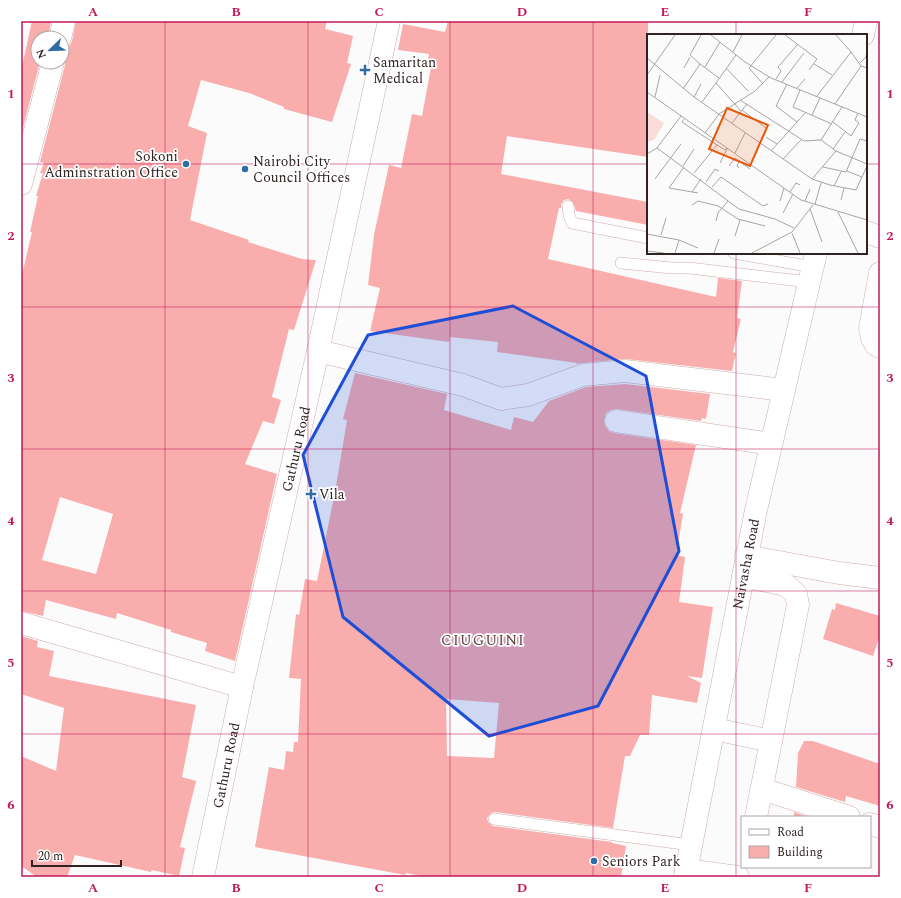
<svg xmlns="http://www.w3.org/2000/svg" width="901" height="898" font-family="Spectral,serif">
<rect width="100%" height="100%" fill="#fbfbfb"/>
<g fill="#faadad" fill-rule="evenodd">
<path d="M32,21H51L48,38H38V62H40L21,135V71Z"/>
<path d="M76,21H327L325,29L353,36L347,63L351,64L332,122L284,109V107L249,93L201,80L188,126L207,133L190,220L249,240L248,242L302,259L316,260L294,330L289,329L272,397L281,400L274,424L263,421L245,464L277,474L235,661L205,651L207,643L171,632V630L117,613L116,619L46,600L43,616L21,611V279L32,232H30L38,196H36L43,173H40L44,163L40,162L65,65V59L62,53V50L69,47L72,41ZM60,497L113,514L96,574L42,560Z"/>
<path d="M448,21H648V157L507,136L501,174L648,202V225L576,211L573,202L568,199L564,200L561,204V208H559L548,259L716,297L718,278L742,281L737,318L741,319L733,352L736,353L732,371L626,359L582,363L576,364L577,363L497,352L498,342L450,337L449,342L370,331L380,288L368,285L374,235L389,165L401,168L412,114L422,116L431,67L427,66L429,54L398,50L403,24L445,32Z"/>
<path d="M355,373L447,394L444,410L511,430L514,417L533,422L549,401L586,387L625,384L710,394L706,419L702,418L701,421L617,409L611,410L606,413L604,420L605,426L609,431L614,433L696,445L680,513L683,514L676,555L685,557L679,602L713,607L702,678L687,676L701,683L697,703L652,695L649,735H640L630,756H625L613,828L495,812L491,813L487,818L488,822L493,826L612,842V843L626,846L621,877H426L406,873L405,875L255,847L269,767L284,770L286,751L293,752L294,742H298L301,679L289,678L296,614L299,615L305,579L317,581L335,492L347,420L343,419ZM446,699L499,703L494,758L447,756Z"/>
<path d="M836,603L880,616V635L873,656L823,639L832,609L835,610Z"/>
<path d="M21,636L38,641L37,647L54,651L49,676L196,705L182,777L196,781L180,847L185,848L179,876L152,870L151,872L75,855L67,877H37L21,866V756L56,771L64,708L21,694Z"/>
<path d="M804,741H813L880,764V806L846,796L845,802L796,787L798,753Z"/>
<path d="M794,812L808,817H794Z"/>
</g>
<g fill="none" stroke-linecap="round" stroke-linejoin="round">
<g stroke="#d0acab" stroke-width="12">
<g id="lane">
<path d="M568,206L569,215L572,223L648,238"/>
<path d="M734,253L812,267"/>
<path d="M621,263L672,268H689L809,282"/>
<path d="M494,819L691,845"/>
</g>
</g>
<g stroke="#d0acab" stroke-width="23">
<g id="street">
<path d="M60,38L64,21"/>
<path d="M21,184L53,62"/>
<path d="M866,232L880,237"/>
<path d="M880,273L870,328L872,338L876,345L880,347"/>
<path d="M318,351L463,385L501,399L528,395L583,375L625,371L784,390"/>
<path d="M616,421L771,444"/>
<path d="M746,556L839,573L880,578"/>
<path d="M743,576L786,585L796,594L798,605L756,817"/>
<path d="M21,623L242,687"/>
<path d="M714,729L771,741"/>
<path d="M762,789L849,817"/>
<path d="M870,824L880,827"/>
<path d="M686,870L738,877"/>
<path id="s1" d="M203,877L242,687L318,351L389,21"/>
</g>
</g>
<g stroke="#d0acab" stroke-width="23">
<g id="secondary">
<path d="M863,35L866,21"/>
<path id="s2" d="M685,877L756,510L816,253"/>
</g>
</g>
<use href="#lane" stroke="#fff" stroke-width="11"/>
<use href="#street" stroke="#fff" stroke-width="22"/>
<use href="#secondary" stroke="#fff" stroke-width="22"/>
</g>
<path fill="#1d4ed8" fill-opacity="0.2" stroke="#1d4ed8" stroke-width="3" stroke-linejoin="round" d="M513,306L646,376L679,551L598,706L489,736L343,617L303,455L368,335Z"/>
<path fill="none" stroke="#c2185b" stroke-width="1" stroke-opacity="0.55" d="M165,21V877M308,21V877M450,21V877M593,21V877M736,21V35M21,164H648M866,164H880M736,253V877M21,307H880M21,449H880M21,591H880M21,734H880"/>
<g fill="#2e6da4" stroke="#fff" stroke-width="1.5">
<path d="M363 64h4v4h4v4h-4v4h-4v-4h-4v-4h4z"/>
<circle cx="186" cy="164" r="4"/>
<circle cx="245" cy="169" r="4"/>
<path d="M309 488h4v4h4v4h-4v4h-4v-4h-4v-4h4z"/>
<circle cx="594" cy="861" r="4"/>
</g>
<g text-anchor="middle" stroke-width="3.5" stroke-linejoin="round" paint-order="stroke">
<g font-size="14" fill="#2f2221" stroke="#fff" text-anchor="start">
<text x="373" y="67">Samaritan<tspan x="373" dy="16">Medical</tspan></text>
<text x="178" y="161" text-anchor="end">Sokoni<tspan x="178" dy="16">Adminstration Office</tspan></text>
<text x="253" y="166">Nairobi City<tspan x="253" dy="16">Council Offices</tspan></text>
<text x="319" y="499">Vila</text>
<text x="602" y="866">Seniors Park</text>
</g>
<g font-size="14" fill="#2f2221" stroke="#fff">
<text dy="5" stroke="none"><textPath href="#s1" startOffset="438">Gathuru Road</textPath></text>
<text dy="5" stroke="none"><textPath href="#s2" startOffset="319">Naivasha Road</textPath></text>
<text dy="5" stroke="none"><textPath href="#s1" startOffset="114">Gathuru Road</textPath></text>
</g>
<g font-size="15" letter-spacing="1" fill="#614343" stroke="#fff">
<text x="483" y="645">CIUGUINI</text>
</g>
</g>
<g transform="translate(647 34)">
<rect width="220" height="220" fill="#fbfbfb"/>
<path d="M0,78L17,89L8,105L2,108L0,105Z" fill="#fadcdb"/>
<path fill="none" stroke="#a9a4a4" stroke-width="1" d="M64,1L98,28L124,44L220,83M138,1L170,25L162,36M86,18L95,1M204,18L214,32L220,34M89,21L69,49L94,77M0,24L47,63L165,145L183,151L209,156L220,132M213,29L219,23L220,16M53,30L72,44M167,30L185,41M58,33L73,8M37,34L43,23M79,34L101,57M0,41L28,1M129,45L134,37L131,33L151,10M135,48L157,19M116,50L102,34L129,1M140,50L129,72L150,88M150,54L158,45M36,55L53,30L43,21L54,1M153,56L146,73L185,90M0,58L154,166L220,186M170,62L204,18L189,1M8,63L13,41M47,63L54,50M93,66L157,107L174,106L195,73M55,68L69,49M188,70L214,32M95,76L119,94M165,81L173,64M37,85L35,88L41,92L78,116L80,114M186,88L204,102L212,89L208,86L211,79M85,89L100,70M58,99L72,80L108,57L122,43M119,103L130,110M10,114L92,175L128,185L147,194M186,115L198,98M124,117L159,78M189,117L220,130M88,119L98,99M0,120L10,114L34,82M136,125L154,106M73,129L80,115M36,132L47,115M82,132L88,124L92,127M37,133L22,154L51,159M176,133L199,138L213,105L220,107M92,134L90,132L92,127L103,135M200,137L215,143M47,139L70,111M8,145L34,110M165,145L189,117L174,106M59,148L68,135L72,137M187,152L194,138M65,153L74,143L116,172L121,170M45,158L54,145M143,158L149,149L153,151M194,166L197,154M133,167L137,154M158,167L163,155M168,170L174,149M45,171L51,167L71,172L91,185L118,192M163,175L175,208M191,178L211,219M136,179L146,160M69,187L71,179L81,167M145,199L153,219M0,200L32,206L28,219M14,201L19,184M88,202L93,186M32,206L51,214M0,217L17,219M67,219L72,205M105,219L145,198L166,171"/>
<path fill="#e8590c" fill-opacity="0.15" stroke="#e8590c" stroke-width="2" d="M80,74L121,91L103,132L62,115Z"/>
<rect width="220" height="220" fill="none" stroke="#2f2221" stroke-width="2"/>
</g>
<rect width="901" height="898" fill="none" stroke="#ffffff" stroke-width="44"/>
<rect x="741" y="816" width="130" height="52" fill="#ffffff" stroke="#aca7a6"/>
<rect x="749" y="829" width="20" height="6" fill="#ffffff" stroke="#aca7a6"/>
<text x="777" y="836" font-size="12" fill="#2f2221">Road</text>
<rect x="749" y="846" width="20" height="12" fill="#faadad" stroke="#aca7a6"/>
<text x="777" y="856" font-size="12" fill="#2f2221">Building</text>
<g transform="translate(50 50) rotate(247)"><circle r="19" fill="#ffffff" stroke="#aca7a6"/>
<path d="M0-3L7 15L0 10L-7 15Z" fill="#2e6da4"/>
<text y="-6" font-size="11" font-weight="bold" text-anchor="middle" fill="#2f2221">N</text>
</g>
<path d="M32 860v6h89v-6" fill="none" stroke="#2f2221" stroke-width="2"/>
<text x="38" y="860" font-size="12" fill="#2f2221" stroke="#ffffff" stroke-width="3" paint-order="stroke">20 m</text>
<rect x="22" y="22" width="857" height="854" fill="none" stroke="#c2185b" stroke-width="1.5"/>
<g font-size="13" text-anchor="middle" font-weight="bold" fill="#c2185b">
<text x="93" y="16">A</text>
<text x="236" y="16">B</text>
<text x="379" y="16">C</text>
<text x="522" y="16">D</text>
<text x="665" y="16">E</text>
<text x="808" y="16">F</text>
<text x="11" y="98">1</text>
<text x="890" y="98">1</text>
<text x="11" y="240">2</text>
<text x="890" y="240">2</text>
<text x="11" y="382">3</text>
<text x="890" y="382">3</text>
<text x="11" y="525">4</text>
<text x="890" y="525">4</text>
<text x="11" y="667">5</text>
<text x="890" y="667">5</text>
<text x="11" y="809">6</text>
<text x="890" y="809">6</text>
<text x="93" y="892">A</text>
<text x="236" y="892">B</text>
<text x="379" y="892">C</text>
<text x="522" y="892">D</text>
<text x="665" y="892">E</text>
<text x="808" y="892">F</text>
</g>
</svg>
